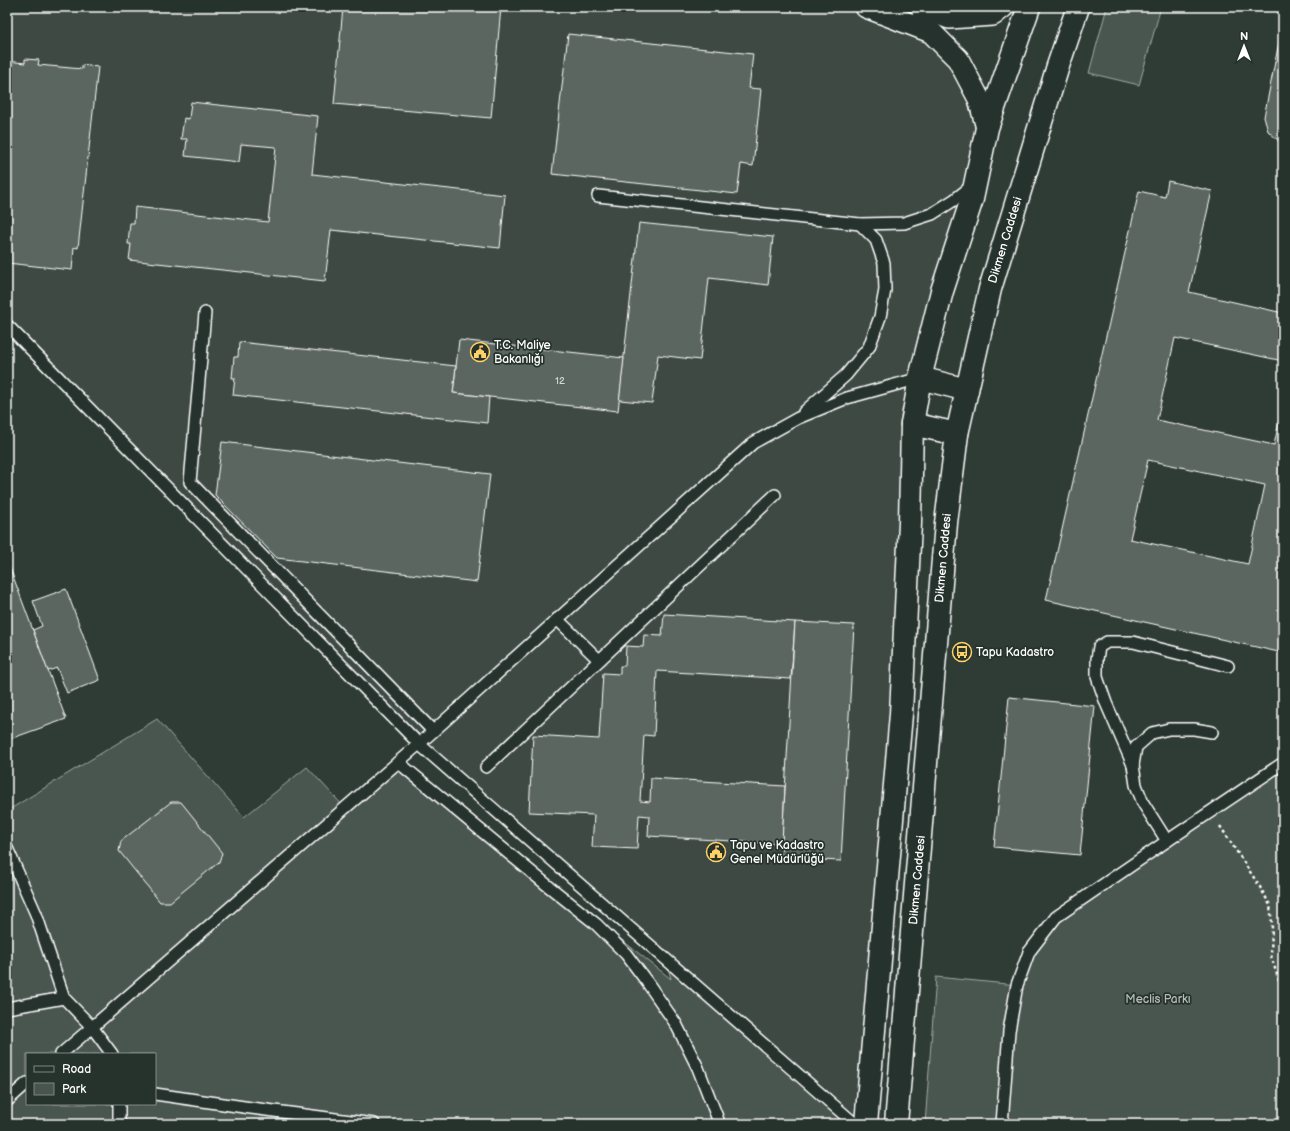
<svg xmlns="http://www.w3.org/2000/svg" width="1290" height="1131" font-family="'Balsamiq Sans',sans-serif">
<rect width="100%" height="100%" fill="#2f3b35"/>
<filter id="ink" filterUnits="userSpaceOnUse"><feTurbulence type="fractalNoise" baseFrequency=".025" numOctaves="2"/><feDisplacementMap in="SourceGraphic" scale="8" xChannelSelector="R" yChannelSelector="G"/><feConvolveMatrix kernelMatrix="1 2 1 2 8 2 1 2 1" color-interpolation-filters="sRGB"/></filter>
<g filter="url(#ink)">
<path fill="#3c4842" d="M7,7H866L931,32L987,128L920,378L866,1124H855L419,744L7,325Z"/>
<g fill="#4a544f" stroke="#a4aaa7" fill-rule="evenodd">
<path d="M1107,7H1161L1139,85L1089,73Z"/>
<path d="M157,719L244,817L307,767L345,808L398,762L671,979L666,960L855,1124H7V811ZM27,1054H155V1104H27Z"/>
<path d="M1283,763V1124H925L936,977L1017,985L1029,952L1056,917Z"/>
</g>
<g fill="#5b6661" stroke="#fff" fill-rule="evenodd">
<path d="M343,7H501L491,118L334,104Z"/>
<path d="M7,31H10L7,57Z"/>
<path d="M568,34L753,54L749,88L761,89L753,166L741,164L737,194L552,174Z"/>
<path d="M1283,36V144L1281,143L1268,131L1264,117L1280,37Z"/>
<path d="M25,59L39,60L38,65L82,69V65L98,67L78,248L74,247L72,270L7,263L9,240H7V61L25,63Z"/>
<path d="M191,102L318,116L312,174L505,195L500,248L331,230L325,281L129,260L131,244H128L130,223H134L135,207L268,222L276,147L241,144L239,162L185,156L187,139H181L184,118L189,119Z"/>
<path d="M1168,181L1212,191L1189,292L1283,313V361L1175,338L1157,420L1274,445L1283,403V653L1046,600L1139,191L1165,197ZM1148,460L1265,485L1248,564L1130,539Z"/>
<path d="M639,223L773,237L768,285L709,278L700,360L658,355L652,403L619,400Z"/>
<path d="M459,340L624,358L618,411L453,393Z"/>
<path d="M239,342L456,366L453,393L489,397L487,423L233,395L235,378H232L234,357H238Z"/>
<path d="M222,442L490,474L477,582L277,558L215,495Z"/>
<path d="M7,560L66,719L7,740Z"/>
<path d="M66,589L100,680L67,693L57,668L48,671L33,630L42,626L33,601Z"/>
<path d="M664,614L795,622L791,679L657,671L654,736L644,735L640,801L650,802L651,778L785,786L782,844L648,836L649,816L639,815L637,849L592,847L594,815L529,812L533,735L599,739L603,673L620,674V666H625L626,646L643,647L644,635L662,636Z"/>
<path d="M795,622L854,625L841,861L781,858Z"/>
<path d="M1009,697L1095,706L1080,855L994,847Z"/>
<path d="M171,802H181L222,853L219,862L170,902H160L119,851L121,841Z"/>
</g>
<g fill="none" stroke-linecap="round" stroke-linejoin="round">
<g stroke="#fff" stroke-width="14">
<g id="lane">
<path d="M598,196L860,224L904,223L932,214L954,200L973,185"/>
<path d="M205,313L190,482L433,731"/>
<path d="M7,325L419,744L855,1124"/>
<path d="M804,412L846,375L869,347L880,317L885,290L884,263L876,240L860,224"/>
<path d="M557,619L599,660"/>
<path d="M398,762L547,885L596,924L626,954L647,982L676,1024L698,1068L717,1117L719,1124"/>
<path d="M1133,765L1106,703L1097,677V659L1099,647L1107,642H1133L1228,666"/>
<path d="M486,767L775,495"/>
<path d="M1167,841L1143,803L1136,785L1133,765L1136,747L1152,733L1169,729H1194L1212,732"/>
<path d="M7,848L36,914L64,998"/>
<path d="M7,1008L64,998L92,1027L112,1054"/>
<path d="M61,1054L419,744L753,443L798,418L847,398L920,378"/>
<path d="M155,1094L251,1108L374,1124"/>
<path d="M7,1101L27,1083"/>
<path d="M119,1124V1104"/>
<path d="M1002,1124L1009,1031L1017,985L1029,952L1056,917L1167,841L1283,763"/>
</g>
</g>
<g stroke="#fff" stroke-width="24">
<g id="street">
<path d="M866,7L931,32L958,59L979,99L987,128"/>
<path d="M921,7L949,18L993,15L1003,7"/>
</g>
</g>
<g stroke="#fff" stroke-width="25">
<g id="secondary">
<path d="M920,378L967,390"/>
<path d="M912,424L957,434"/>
<path d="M866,1124L901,714L910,523L912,424L920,378L942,291L972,199L987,128L1029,7"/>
<path d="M896,1124L946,523L957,434L990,289L1058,66L1078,7"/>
</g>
</g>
<path stroke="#fff" stroke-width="2.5" stroke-dasharray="3 3" stroke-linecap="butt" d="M1220,826L1260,887L1270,905L1272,924L1271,956L1283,993"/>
<use href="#lane" stroke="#26332d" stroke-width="11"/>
<use href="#street" stroke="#26332d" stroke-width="21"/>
<use href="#secondary" stroke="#26332d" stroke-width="22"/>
</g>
</g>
<defs>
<g id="civic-ring" transform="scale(1)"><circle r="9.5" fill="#26332d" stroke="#ffd166" stroke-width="1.5"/><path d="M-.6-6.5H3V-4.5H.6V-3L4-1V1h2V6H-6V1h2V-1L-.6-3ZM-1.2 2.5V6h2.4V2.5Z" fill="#ffd166"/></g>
<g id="bus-ring" transform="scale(1)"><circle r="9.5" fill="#26332d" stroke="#ffd166" stroke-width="1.5"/><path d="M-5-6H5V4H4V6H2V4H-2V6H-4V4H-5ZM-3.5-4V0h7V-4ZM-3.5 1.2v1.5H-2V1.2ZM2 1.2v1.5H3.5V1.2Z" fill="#ffd166"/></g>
</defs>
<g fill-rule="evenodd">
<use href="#civic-ring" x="480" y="352"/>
<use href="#bus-ring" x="962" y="652"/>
<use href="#civic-ring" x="716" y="852"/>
</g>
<g text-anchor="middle" stroke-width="3.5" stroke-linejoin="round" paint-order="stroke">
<g font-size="10" fill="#d6d9d8">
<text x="560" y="384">12</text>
</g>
<g font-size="12" fill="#fff" stroke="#26332d">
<text transform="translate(1005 240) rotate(-73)" y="4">Dikmen Caddesi</text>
<text transform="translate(943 558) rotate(-85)" y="4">Dikmen Caddesi</text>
<text transform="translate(917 880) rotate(-85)" y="4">Dikmen Caddesi</text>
</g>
<g font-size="12" fill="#fff" stroke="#26332d" text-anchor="start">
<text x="494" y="349">T.C. Maliye<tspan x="494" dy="14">Bakanlığı</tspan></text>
<text x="976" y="656">Tapu Kadastro</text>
<text x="730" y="849">Tapu ve Kadastro<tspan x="730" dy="14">Genel Müdürlüğü</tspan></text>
</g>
<g font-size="12" fill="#b7bbb9" stroke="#26332d">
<text x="1158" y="1003">Meclis Parkı</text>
</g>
</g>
<rect width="1290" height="1131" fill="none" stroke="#26332d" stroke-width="24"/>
<rect x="12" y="12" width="1266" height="1107" fill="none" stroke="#fff" stroke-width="1.5" filter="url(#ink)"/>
<rect x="26" y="1053" width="130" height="52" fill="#26332d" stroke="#7d8581"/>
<rect x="34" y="1066" width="20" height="6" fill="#26332d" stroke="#7d8581"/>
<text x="62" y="1073" font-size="12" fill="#ffffff">Road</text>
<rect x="34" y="1083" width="20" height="12" fill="#4a544f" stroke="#7d8581"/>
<text x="62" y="1093" font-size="12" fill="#ffffff">Park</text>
<g transform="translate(1244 46)" stroke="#26332d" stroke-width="3" paint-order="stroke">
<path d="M0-3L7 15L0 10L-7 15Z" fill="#ffffff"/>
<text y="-6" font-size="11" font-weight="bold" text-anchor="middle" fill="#ffffff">N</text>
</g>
</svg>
